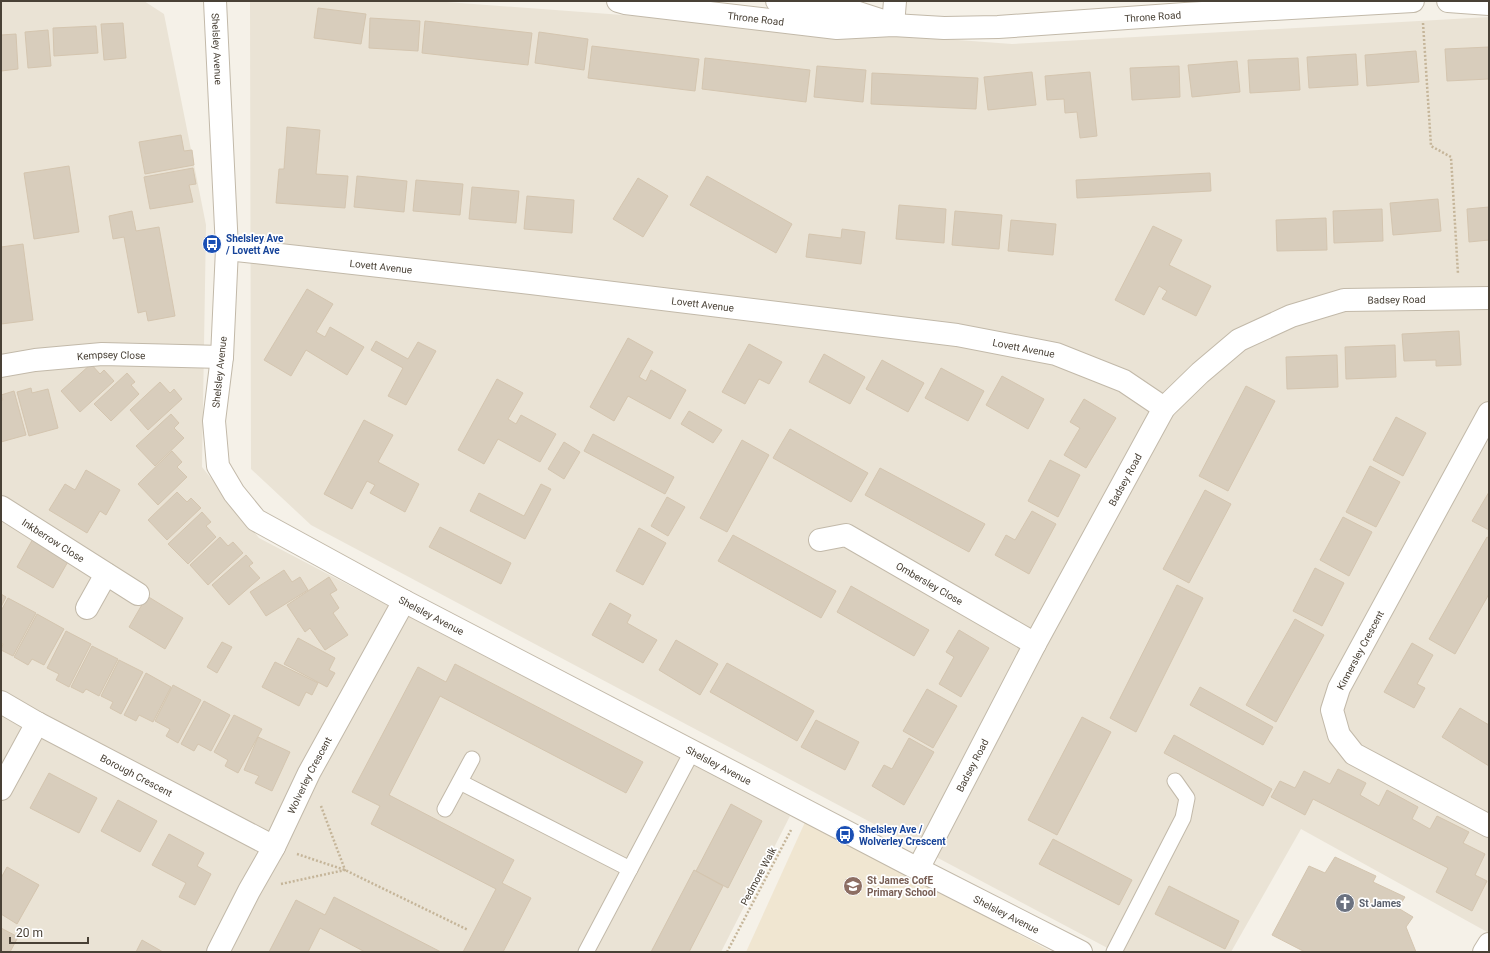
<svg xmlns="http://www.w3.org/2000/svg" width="1490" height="953" font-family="Roboto,sans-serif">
<rect width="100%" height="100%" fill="#f5f1e8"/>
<g fill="#eae3d5">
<path d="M1,1H144L164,14L206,225L202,467L259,538L790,816L721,952H1Z"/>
<path d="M250,1H433L1012,44L1489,17V933L1301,829L1231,952H1115L311,525L251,469Z"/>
</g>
<path fill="#f0e6d1" d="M806,820L1052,952H746Z"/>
<g fill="#d8cdbc" stroke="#d4c5af">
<path d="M318,8L366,14L361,44L314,38Z"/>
<path d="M370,18L420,21L418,51L369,48Z"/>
<path d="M425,21L532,33L528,65L422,53Z"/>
<path d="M123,23L126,58L104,60L101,24Z"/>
<path d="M96,26L98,53L54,56L53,28Z"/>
<path d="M48,30L51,66L28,68L25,32Z"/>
<path d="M539,32L588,39L584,70L535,63Z"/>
<path d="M16,34L18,69L1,71V35Z"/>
<path d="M592,46L699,59L695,91L588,78Z"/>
<path d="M1489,47V79L1447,81L1445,49Z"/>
<path d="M1416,51L1419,82L1367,86L1365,55Z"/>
<path d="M1356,54L1358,85L1309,88L1307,57Z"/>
<path d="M705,58L810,70L806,102L702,89Z"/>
<path d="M1298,58L1300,90L1250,93L1248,60Z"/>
<path d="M1237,61L1240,92L1192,97L1188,65Z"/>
<path d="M817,66L866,70L863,102L814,97Z"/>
<path d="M1179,66L1180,97L1132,100L1130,68Z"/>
<path d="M1032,72L1036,105L988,110L984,77Z"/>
<path d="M1090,72L1097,136L1080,138L1077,112L1065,113L1064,99L1047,100L1045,76Z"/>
<path d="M872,73L978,78L976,109L871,104Z"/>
<path d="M287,127L320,130L316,174L348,176L345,208L276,203L279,169H284Z"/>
<path d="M181,135L184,151L192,150L194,165L145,174L139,142Z"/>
<path d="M69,166L79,232L34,239L24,173Z"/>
<path d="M193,168L196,184L189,185L193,202L150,209L144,177Z"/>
<path d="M1210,173L1211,191L1077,198L1076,180Z"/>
<path d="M357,176L407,181L404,212L354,207Z"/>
<path d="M707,176L792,224L776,253L690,205Z"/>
<path d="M638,178L668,196L643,237L613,219Z"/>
<path d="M416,180L463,184L460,215L413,211Z"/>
<path d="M472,187L519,191L516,223L469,219Z"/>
<path d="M527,196L574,200L572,233L524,229Z"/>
<path d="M1438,199L1441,231L1393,235L1390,203Z"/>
<path d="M899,205L946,209L944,243L896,239Z"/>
<path d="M1489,207V240L1469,242L1467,209Z"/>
<path d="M1382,209L1383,241L1334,243L1333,211Z"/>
<path d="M132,211L136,231L159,227L175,316L148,321L146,311L138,313L124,237L113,239L109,216Z"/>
<path d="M955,211L1002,215L999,249L952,245Z"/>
<path d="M1326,218L1327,250L1277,251L1276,220Z"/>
<path d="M1011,220L1056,224L1053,255L1008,251Z"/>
<path d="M1153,226L1182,240L1169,265L1211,286L1196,316L1162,299L1167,291L1159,286L1144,315L1115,300Z"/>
<path d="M842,229L865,232L861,264L806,257L809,234L841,238Z"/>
<path d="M23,244L33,320L1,324V247Z"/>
<path d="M307,289L333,304L316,332L325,337L330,327L364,347L347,375L306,350L291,376L264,360Z"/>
<path d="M1459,331L1461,365L1436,366V360L1404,361L1402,334Z"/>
<path d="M628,338L653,352L639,377L646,381L651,370L686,390L670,419L628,396L614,421L590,407Z"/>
<path d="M376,341L408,359L418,342L436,351L406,405L388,396L403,368L371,350Z"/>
<path d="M749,344L782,362L769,384L759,379L745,404L722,392Z"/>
<path d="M1395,345L1396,377L1346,379L1345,347Z"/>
<path d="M824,354L865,377L850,404L809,382Z"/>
<path d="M1337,355L1338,387L1287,389L1286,357Z"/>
<path d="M882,360L924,383L908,412L866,389Z"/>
<path d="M91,364L100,374L104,370L114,381L80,412L61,391Z"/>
<path d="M941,368L984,391L968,421L925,398Z"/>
<path d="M127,373L135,382L131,385L139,394L111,421L94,404Z"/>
<path d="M1002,376L1044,399L1028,429L986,405Z"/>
<path d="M497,379L523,393L508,419L516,424L521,415L556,434L540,462L498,439L484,464L458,450Z"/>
<path d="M160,382L170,393L174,389L182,399L148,430L130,410Z"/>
<path d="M1246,386L1275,401L1228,491L1199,476Z"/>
<path d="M31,388L32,393L48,389L58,428L29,436L17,392Z"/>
<path d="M14,391L26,435L1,442V400H3L1,395Z"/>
<path d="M1084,399L1116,418L1086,468L1064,455L1080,428L1070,422Z"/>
<path d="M689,411L722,430L713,443L681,424Z"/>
<path d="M171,414L179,423L174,428L184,438L155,466L136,446Z"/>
<path d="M1396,417L1426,433L1403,476L1373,460Z"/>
<path d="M364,420L393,435L378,462L419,484L405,512L370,493L375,485L367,481L352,509L324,494Z"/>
<path d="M790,429L868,473L851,502L773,458Z"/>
<path d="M593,434L674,477L665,494L584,451Z"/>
<path d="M742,440L769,455L727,532L700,518Z"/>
<path d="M564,442L580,452L564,479L548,469Z"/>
<path d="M172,451L182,462L177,467L187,477L158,505L138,484Z"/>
<path d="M1050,460L1080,475L1058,517L1028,501Z"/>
<path d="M1370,466L1400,482L1376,527L1346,512Z"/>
<path d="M880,468L985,524L969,552L865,495Z"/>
<path d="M86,470L120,490L106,515L100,511L87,533L49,510L65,484L75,490Z"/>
<path d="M541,484L551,489L525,539L470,511L479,493L524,516Z"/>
<path d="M1205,490L1231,504L1189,583L1163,569Z"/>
<path d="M177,492L187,502L191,498L201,508L167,540L148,520Z"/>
<path d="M1489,492V530L1472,521Z"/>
<path d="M667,497L685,507L668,536L651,526Z"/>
<path d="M1032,511L1056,524L1029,574L995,555L1006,535L1015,540Z"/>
<path d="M202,512L211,522L206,526L216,537L188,564L168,544Z"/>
<path d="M1343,517L1372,532L1349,576L1320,560Z"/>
<path d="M440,527L511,563L501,584L429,547Z"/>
<path d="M639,528L666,543L643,585L616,571Z"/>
<path d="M733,535L836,591L821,618L718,561Z"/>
<path d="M34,537L70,558L53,588L17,567Z"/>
<path d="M220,537L228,546L233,542L243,553L208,585L190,565Z"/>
<path d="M1487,537L1489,538V594L1455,654L1429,639Z"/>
<path d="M246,555L253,563L249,566L260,578L229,605L212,585Z"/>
<path d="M1315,568L1344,583L1322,626L1293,611Z"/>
<path d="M284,570L292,582L300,577L308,590L266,616L250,592Z"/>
<path d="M329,577L337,590L330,594L339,608L333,613L348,635L325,650L310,628L305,632L287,605Z"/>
<path d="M1177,585L1203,598L1136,732L1110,718Z"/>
<path d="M851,586L929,630L914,656L837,612Z"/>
<path d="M1,594L6,597L1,607Z"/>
<path d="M147,596L183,618L165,649L129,627Z"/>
<path d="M8,598L36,613L13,656L1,650L3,644L1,643V611Z"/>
<path d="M610,603L631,615L627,623L657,640L643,663L592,635Z"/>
<path d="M37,614L64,629L44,665L32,659L28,665L14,657Z"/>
<path d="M1295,619L1324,635L1276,722L1246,705Z"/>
<path d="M959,630L989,648L961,697L939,684L954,657L946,652Z"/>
<path d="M66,631L91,644L69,687L56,680L59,674L47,668Z"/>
<path d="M298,638L335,658L329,670L335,673L327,687L284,664Z"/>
<path d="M676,640L718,664L700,695L659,670Z"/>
<path d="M222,642L232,647L217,673L207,667Z"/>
<path d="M1412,643L1433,655L1417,684L1425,688L1414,708L1384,692Z"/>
<path d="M92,646L118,659L99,696L86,689L83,693L71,687Z"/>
<path d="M119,660L143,672L121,714L110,708L113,702L101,696Z"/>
<path d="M275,662L318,683L312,695L306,692L299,706L262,687Z"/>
<path d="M727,663L814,711L797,741L710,692Z"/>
<path d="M455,664L643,762L626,793L440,696L389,795L514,860L502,883L531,898L503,952H463L496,889L371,824L380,806L352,792L418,667L446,682Z"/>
<path d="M146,673L171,687L153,722L139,715L136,721L124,715Z"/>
<path d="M173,685L201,700L178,743L166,736L170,729L155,721Z"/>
<path d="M1200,687L1273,727L1263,745L1190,705Z"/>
<path d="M927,689L957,706L933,748L903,731Z"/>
<path d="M204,701L230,715L211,751L198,744L194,751L181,744Z"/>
<path d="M1460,708L1489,725V766L1442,737Z"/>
<path d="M234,715L262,729L238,773L225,766L228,760L214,752Z"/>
<path d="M1082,717L1111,732L1057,835L1028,820Z"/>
<path d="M816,720L859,742L845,770L801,747Z"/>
<path d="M1174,735L1272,789L1263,806L1164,753Z"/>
<path d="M258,737L290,752L272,791L255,783L259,776L244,770Z"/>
<path d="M909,738L934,752L904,805L872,786L884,765L892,769Z"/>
<path d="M1338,769L1366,783L1360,795L1379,806L1387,790L1418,807L1412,819L1430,829L1437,816L1469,832L1463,843L1485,854L1475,875L1487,881L1472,911L1436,892L1448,868L1313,799L1305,815L1271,797L1280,781L1295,788L1304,771L1330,784Z"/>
<path d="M49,773L97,798L79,833L30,808Z"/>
<path d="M118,800L157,821L140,852L101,831Z"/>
<path d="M731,804L762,821L728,888L696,871Z"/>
<path d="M169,834L204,853L197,866L211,874L195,905L179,897L186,883L152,865Z"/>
<path d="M1053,839L1132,880L1119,905L1039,864Z"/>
<path d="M1335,857L1376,876L1373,882L1405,897L1398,908L1413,917L1406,927L1416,952H1305L1272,935L1309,866L1325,873Z"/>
<path d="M7,867L39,885L17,924L1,914V878Z"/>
<path d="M694,870L723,886L689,952H651Z"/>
<path d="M1169,886L1239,921L1225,949L1155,914Z"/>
<path d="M334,897L441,952H365L320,928L308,952H269L296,900L325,915Z"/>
<path d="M1,928L18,937L10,952H1Z"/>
<path d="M142,940L163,952H136Z"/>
</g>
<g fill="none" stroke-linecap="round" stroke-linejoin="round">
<g stroke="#c2b9a9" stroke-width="17">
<g id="service">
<path d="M460,782L630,869"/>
<path d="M445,809L472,759"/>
<path d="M586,952L693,750"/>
<path d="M1114,952L1183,818L1187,798L1175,781"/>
</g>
</g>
<g stroke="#c2b9a9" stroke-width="24">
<g id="minor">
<path d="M893,25L895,1"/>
<path id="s1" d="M227,249L531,283L957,335L1056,354L1124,381L1164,408"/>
<path id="s2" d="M1,366L35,360L102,354L222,357"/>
<path d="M1489,413L1339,688L1332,710L1339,735L1354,754L1489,826"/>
<path id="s3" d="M1,507L138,594"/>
<path id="s4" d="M820,540L846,535L1035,644"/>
<path d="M87,608L106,574"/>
<path id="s5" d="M1,702L37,723L274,847"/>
<path d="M1,789L37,723"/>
<path id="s6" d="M918,869L1035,644L1164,408L1200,373L1239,340L1291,316L1344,300L1489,298"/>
<path id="s7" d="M218,952L249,891L274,847L309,773L404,601"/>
<path d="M1484,952L1489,944"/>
</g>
</g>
<g stroke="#c2b9a9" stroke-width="24">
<g id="tertiary">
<path id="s8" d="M215,1L227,249L222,357L214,421L218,466L234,493L256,520L404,601L918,869L1081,952"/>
<path id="s9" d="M618,1L625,3L837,28L893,25L944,28L998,27L1185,14L1413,1"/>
<path d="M777,1L843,8L883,21"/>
<path d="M1448,1L1489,4"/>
</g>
</g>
<g stroke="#c5b599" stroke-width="2.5" stroke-dasharray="2 2" stroke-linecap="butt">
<path d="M1423,23L1431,146L1451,157L1458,274"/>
<path d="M297,854L345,870L468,930"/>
<path d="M281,884L345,870L321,806"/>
<path d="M727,952L791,830"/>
</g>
<use href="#service" stroke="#fff" stroke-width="15"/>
<use href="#minor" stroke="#fff" stroke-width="22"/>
<use href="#tertiary" stroke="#fff" stroke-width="22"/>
</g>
<defs>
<g id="bus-disc" transform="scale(1)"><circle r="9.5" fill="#1a4fb4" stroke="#fff"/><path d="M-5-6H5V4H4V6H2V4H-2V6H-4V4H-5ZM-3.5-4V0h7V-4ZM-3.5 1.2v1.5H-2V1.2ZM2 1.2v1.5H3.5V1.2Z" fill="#fff"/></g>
<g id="school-disc" transform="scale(1)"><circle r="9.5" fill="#8d6e63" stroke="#fff"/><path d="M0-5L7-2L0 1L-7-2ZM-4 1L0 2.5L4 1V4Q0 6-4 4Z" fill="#fff"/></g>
<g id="church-disc" transform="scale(1)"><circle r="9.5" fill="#6b7280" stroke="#fff"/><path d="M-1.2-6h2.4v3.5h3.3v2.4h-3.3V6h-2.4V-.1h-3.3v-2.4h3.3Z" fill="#fff"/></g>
</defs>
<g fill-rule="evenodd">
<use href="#bus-disc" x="212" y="244"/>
<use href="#bus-disc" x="845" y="835"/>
<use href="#school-disc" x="853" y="886"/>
<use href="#church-disc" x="1345" y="903"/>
</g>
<g text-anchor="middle" stroke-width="3.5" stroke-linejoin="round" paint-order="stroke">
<g font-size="10" fill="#494136" stroke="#fff">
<text dy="4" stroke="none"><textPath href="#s9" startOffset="537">Throne Road</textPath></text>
<text dy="4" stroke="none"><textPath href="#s9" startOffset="139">Throne Road</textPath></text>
<text dy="4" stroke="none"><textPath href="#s8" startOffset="48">Shelsley Avenue</textPath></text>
<text dy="4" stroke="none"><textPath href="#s1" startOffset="155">Lovett Avenue</textPath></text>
<text dy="4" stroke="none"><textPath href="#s6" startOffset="789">Badsey Road</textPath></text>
<text dy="4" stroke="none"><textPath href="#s1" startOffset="479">Lovett Avenue</textPath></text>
<text dy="4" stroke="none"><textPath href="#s1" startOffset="803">Lovett Avenue</textPath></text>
<text dy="4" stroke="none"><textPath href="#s2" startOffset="111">Kempsey Close</textPath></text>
<text transform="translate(219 372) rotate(-84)" y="4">Shelsley Avenue</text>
<text dy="4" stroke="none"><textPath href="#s6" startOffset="441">Badsey Road</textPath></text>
<text dy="4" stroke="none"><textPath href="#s3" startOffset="62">Inkberrow Close</textPath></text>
<text dy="4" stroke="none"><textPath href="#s4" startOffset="123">Ombersley Close</textPath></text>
<text dy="4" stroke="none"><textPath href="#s8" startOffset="732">Shelsley Avenue</textPath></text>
<text transform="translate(1360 650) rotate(-62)" y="4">Kinnersley Crescent</text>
<text dy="4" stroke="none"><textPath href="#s8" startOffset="1056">Shelsley Avenue</textPath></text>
<text dy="4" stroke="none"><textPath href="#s6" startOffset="117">Badsey Road</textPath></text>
<text dy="4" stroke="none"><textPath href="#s5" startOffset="154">Borough Crescent</textPath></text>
<text dy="4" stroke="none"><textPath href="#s7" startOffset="199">Wolverley Crescent</textPath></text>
<text transform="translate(758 876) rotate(-62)" y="4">Pedmore Walk</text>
<text dy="4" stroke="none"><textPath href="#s8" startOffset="1380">Shelsley Avenue</textPath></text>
</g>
<g font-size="10" font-weight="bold" fill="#164399" stroke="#fff" text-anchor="start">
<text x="226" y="242">Shelsley Ave<tspan x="226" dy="12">/ Lovett Ave</tspan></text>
<text x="859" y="833">Shelsley Ave /<tspan x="859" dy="12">Wolverley Crescent</tspan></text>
</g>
<g font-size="10" font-weight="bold" fill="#785e54" stroke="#fff" text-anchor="start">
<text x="867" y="884">St James CofE<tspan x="867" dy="12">Primary School</tspan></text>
</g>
<g font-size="10" font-weight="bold" fill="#5b616d" stroke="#fff" text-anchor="start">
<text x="1359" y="907">St James</text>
</g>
</g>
<rect width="1490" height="953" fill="none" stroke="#494136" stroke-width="4"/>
<path d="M10 937v6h78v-6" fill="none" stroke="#494136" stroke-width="2"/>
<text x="16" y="937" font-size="12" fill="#494136" stroke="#ffffff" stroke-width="3" paint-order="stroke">20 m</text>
</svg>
